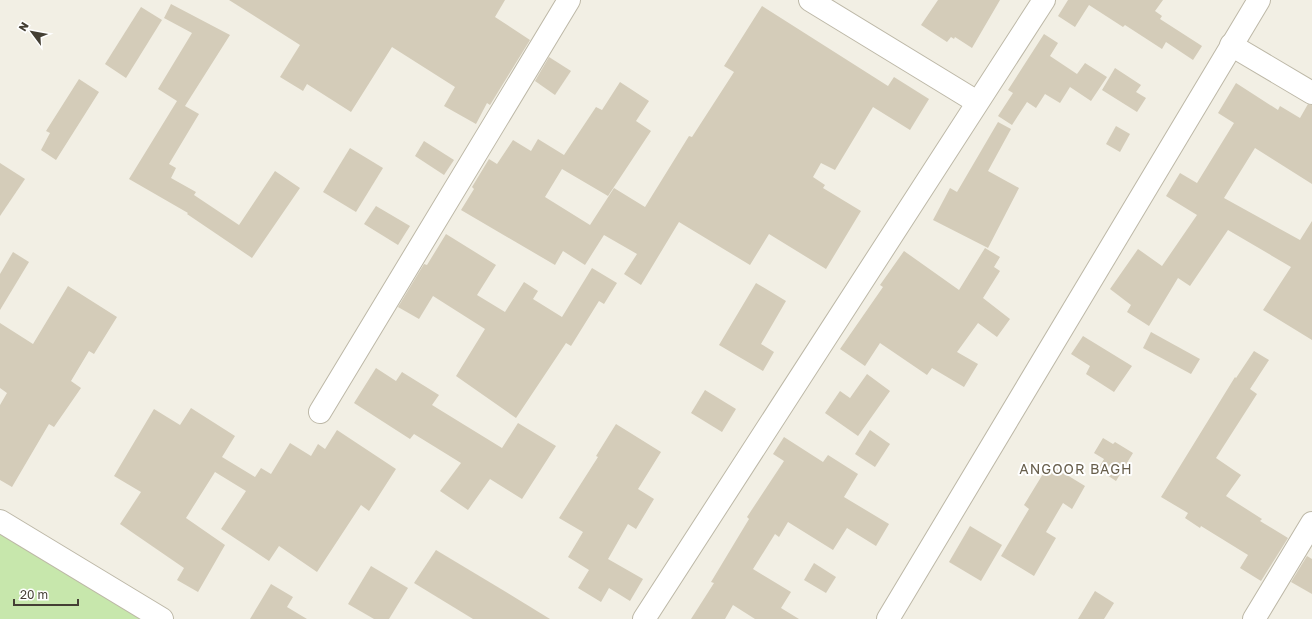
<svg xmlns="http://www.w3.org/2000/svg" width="1312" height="619" font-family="'Golos Text',sans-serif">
<rect width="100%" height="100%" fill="#f2efe4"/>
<path fill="#c7e7ac" d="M0,530L150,619H0Z"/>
<g fill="#d4ccb9">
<path d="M229,0H505L495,17L530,40L490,105L487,103L476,124L444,106L455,87L392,47L351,112L307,84L303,91L280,77L300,45Z"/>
<path d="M938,0H1000L972,48L955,37L954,39L951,37L947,42L921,25Z"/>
<path d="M1068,0H1163L1155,11L1162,16L1160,19L1202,46L1193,60L1166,42L1162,49L1125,25L1123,27L1089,5L1075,27L1058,16Z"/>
<path d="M171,4L230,35L185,106L199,114L169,164L176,168L171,178L196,192L194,195L239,225L275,171L300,188L252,258L187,214L188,213L129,179L177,101L158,89L192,33L164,18Z"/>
<path d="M762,6L888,86L894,77L929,99L910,130L873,107L835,170L821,163L813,177L825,185L823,188L861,211L826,269L769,234L750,265L679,222L641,285L624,274L637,254L604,235L585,265L563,251L555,265L461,210L474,189L472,187L489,159L497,164L513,140L531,151L538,139L564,155L596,107L602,110L620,82L649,101L636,121L651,131L608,196L562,169L545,197L590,225L614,188L645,207L689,136L692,137L734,72L724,66Z"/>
<path d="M141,7L162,20L126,78L105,64Z"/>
<path d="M1044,34L1058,43L1050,56L1077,74L1085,63L1107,77L1091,101L1070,87L1060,103L1045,94L1036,108L1027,102L1012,125L998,116L1013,93L1008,90Z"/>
<path d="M549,57L571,71L555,95L535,81Z"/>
<path d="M1115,68L1141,85L1136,92L1146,98L1137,112L1102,90Z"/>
<path d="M79,79L99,92L56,160L41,150L50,133L46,131Z"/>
<path d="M1236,83L1278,110L1280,106L1300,118L1308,104L1312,105V184L1255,148L1224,198L1300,240L1312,221V340L1263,310L1291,267L1228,230L1190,286L1178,278L1149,326L1127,312L1131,305L1110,289L1138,249L1162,266L1197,215L1166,196L1180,173L1197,183L1234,123L1218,113Z"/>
<path d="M998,122L1011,129L988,171L1019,188L988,248L933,220L950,188L957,192Z"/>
<path d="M1116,126L1130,134L1120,152L1106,144Z"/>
<path d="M424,141L454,160L444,175L415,156Z"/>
<path d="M350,148L383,168L356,212L323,192Z"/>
<path d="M0,163L25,179L0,216Z"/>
<path d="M376,206L410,226L398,245L364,224Z"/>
<path d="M446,234L496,265L477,295L505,312L524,282L538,291L533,299L562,317L592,268L617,283L604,304L599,301L571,346L566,343L516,418L456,376L485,329L433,296L419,319L398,307L424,264L427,265Z"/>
<path d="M985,248L1000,257L994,267L1000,271L983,298L1010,319L997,337L978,323L957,352L978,364L964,387L932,368L927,375L880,343L865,366L840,349L883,287L880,285L904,251L959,290Z"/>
<path d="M13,252L29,262L0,310V274Z"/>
<path d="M756,283L786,301L761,344L774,352L763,371L719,345Z"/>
<path d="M68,286L117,317L94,354L89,351L71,381L81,388L54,427L49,424L12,487L0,480V405L7,393L0,388V323L33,344Z"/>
<path d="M1151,332L1200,359L1191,374L1143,348Z"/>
<path d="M1083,336L1132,366L1114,392L1086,374L1090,366L1071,354Z"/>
<path d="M1254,351L1269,360L1250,389L1257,394L1216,458L1241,475L1226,496L1262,519L1260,521L1288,538L1261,581L1240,568L1248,555L1201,526L1200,528L1185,518L1188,513L1161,497L1235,377L1236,378Z"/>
<path d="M376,368L396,381L402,372L439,395L432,405L502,448L518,423L556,446L522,499L490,479L468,510L440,491L461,463L414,434L410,439L354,403Z"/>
<path d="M867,374L890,391L858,436L825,413L840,391L850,398Z"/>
<path d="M705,390L736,409L722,432L691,413Z"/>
<path d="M191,408L235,436L222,457L255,477L261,468L271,474L290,443L311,456L318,444L325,449L337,430L396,469L369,511L361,505L317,572L279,546L269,561L221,529L246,491L215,472L186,518L225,545L198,592L177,580L184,568L120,524L141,492L114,476L154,409L180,425Z"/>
<path d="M616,424L661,452L638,489L654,499L636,529L628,524L608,559L643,579L630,601L609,588L601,602L578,588L589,570L568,557L583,532L559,518L598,457L596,456Z"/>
<path d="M870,430L890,444L875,467L855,454Z"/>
<path d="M784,437L823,462L828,455L858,474L844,497L889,524L876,546L847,528L833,550L788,522L779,537L775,534L753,569L791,592L781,608L799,619H755L733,605L725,619H691L714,583L711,582L749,519L747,517L784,461L773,454Z"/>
<path d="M1103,438L1113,444L1115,442L1133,453L1116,481L1098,469L1104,459L1094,453Z"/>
<path d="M1049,464L1085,486L1072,509L1063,503L1046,532L1056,538L1034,576L1001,556L1029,509L1024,505Z"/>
<path d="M970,526L1002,545L981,581L949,562Z"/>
<path d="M436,550L506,592L550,619H473L414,583Z"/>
<path d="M1307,556L1312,559V594L1291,582Z"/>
<path d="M814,563L836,577L826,593L804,580Z"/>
<path d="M371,566L408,588L389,619H374L348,604Z"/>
<path d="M271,584L293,597L287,607L307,619H250Z"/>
<path d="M1095,591L1114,603L1104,619H1078Z"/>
</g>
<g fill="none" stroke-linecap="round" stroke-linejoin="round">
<g stroke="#bdb8a7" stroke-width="24">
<g id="minor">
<path d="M810,0L977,102"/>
<path d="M1231,45L1312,93"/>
<path d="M320,412L569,0"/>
<path d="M0,521L162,619"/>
<path d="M644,619L1044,0"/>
<path d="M888,619L1259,0"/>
<path d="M1254,619L1312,523"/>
</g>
</g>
<use href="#minor" stroke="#fff" stroke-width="22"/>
</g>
<g text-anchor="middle" stroke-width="4" stroke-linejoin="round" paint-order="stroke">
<g font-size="14" letter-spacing="1" fill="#675e4b" stroke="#fff">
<text x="1076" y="474">ANGOOR BAGH</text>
</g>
</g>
<g transform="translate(32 32) rotate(302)" stroke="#ffffff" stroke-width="3" paint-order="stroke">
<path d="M0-3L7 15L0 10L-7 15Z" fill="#443f34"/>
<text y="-6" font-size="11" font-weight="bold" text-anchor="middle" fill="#443f34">N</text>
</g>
<path d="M14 599v6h64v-6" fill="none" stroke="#443f34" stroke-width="2"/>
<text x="20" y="599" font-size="12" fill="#443f34" stroke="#ffffff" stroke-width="3" paint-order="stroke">20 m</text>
</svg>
